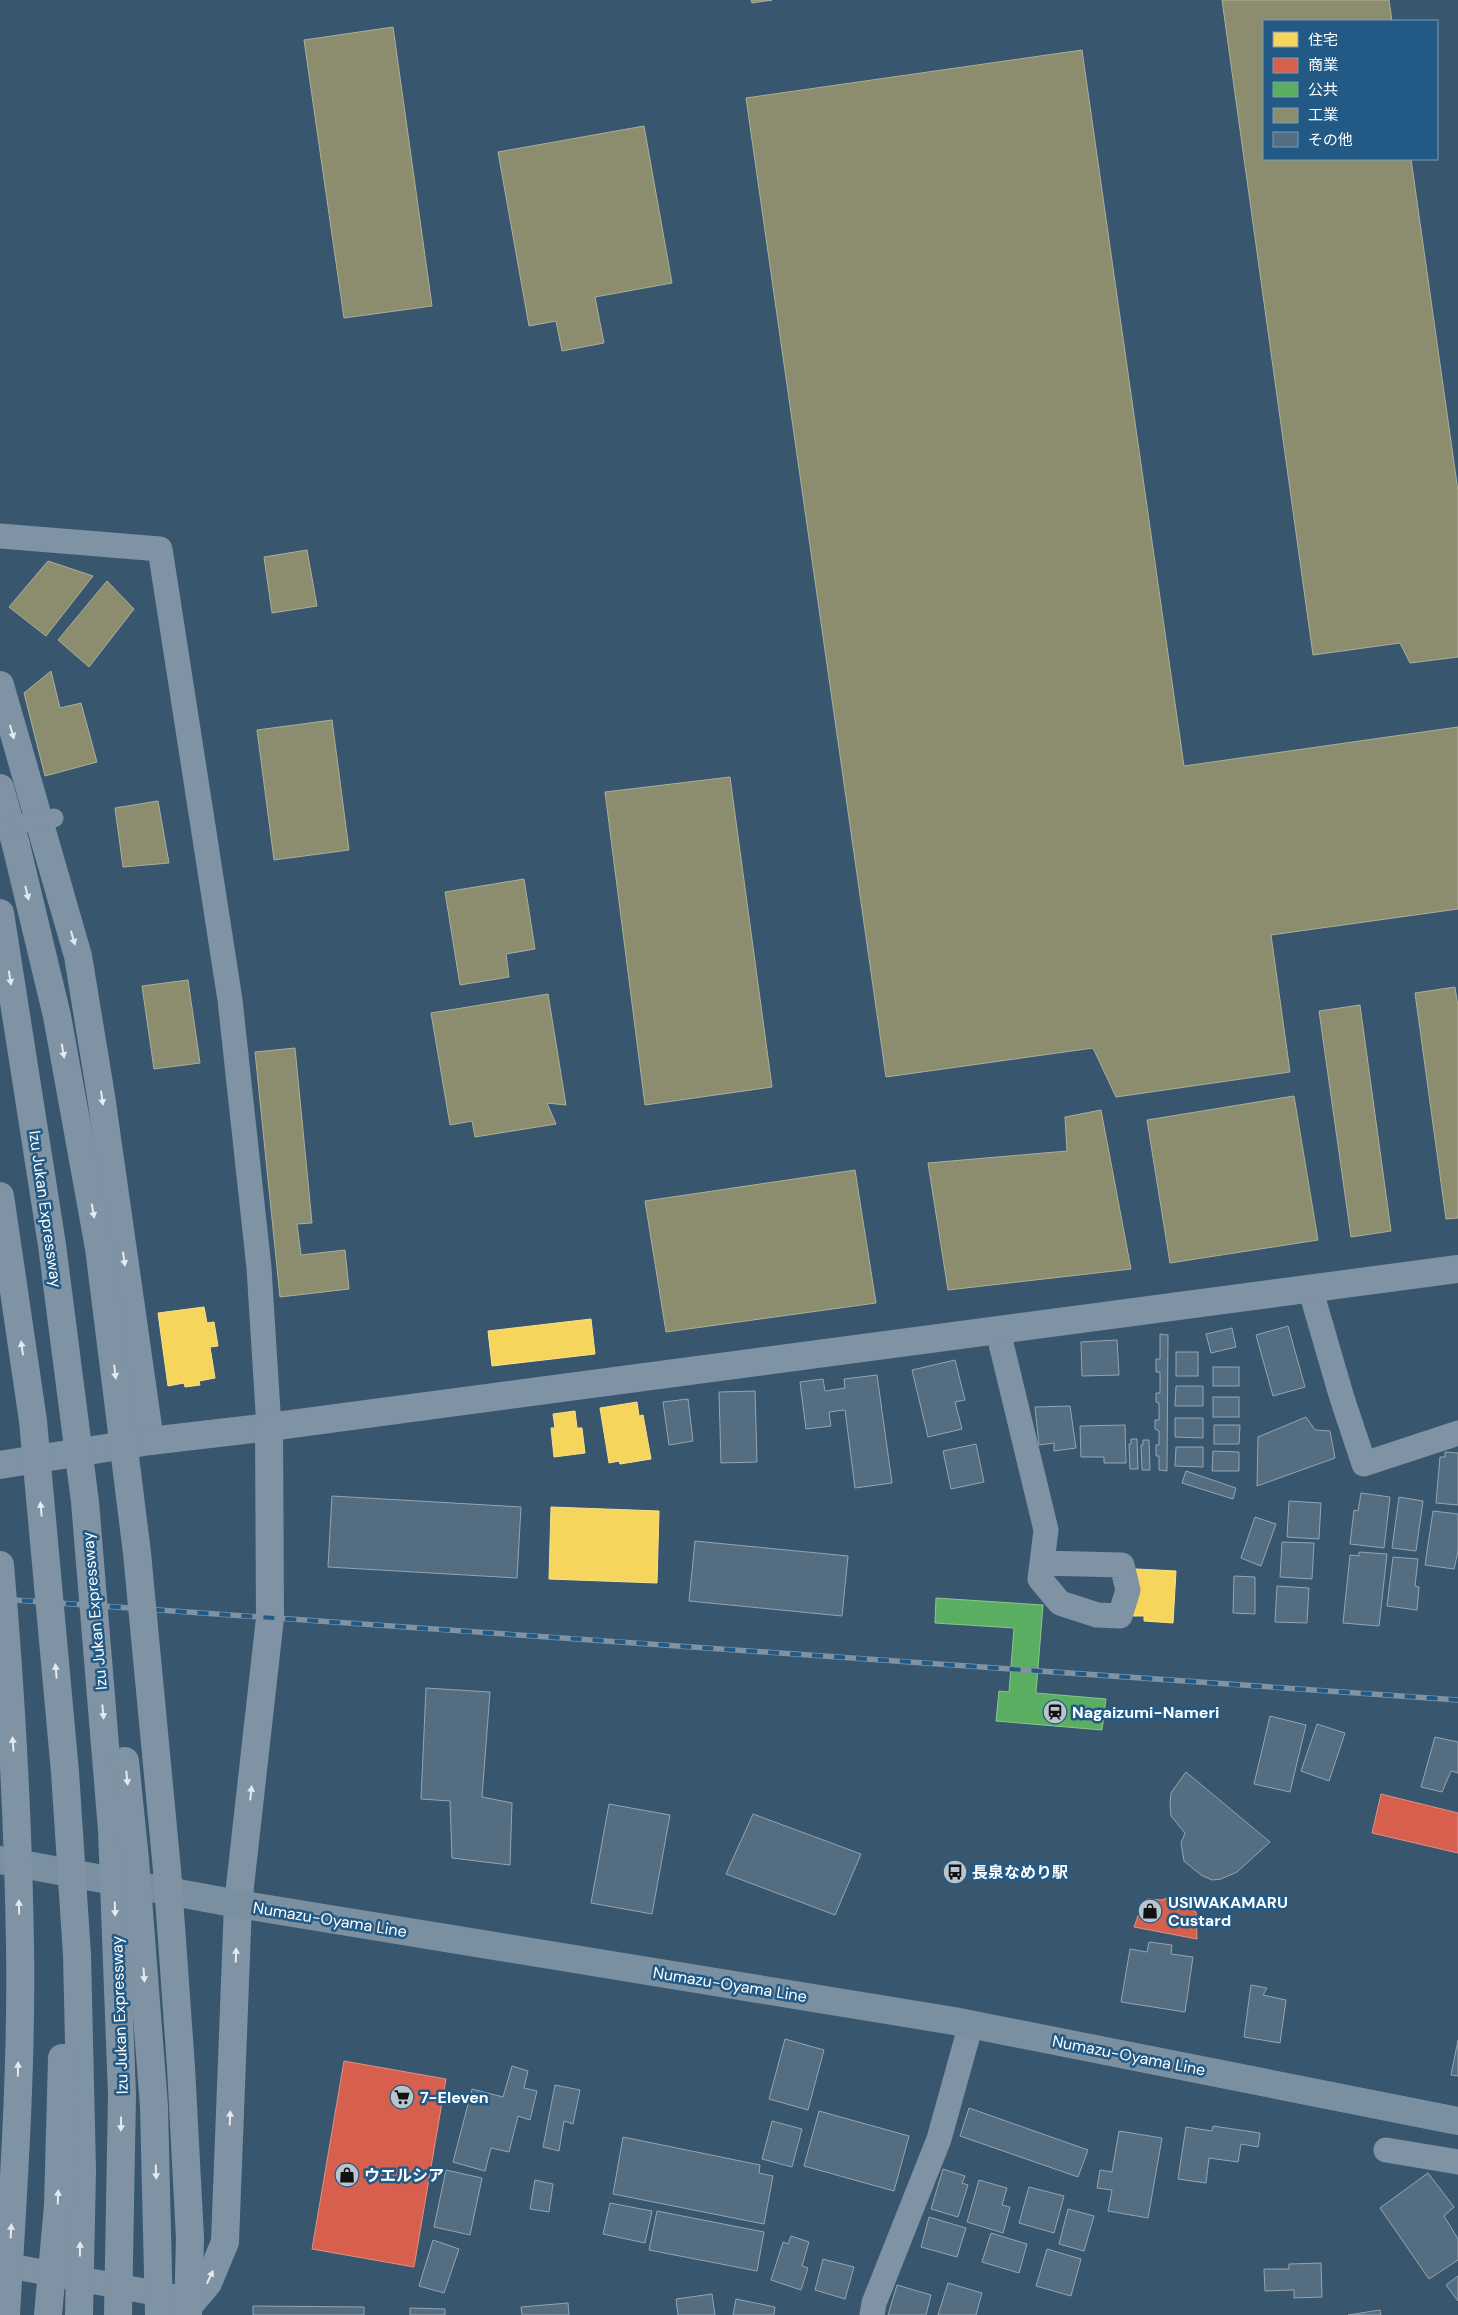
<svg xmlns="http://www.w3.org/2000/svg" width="1458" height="2315" font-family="'DM Sans','Noto Sans JP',sans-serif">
<rect width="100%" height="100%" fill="#38576f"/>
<g fill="#f6d55c" stroke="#f9e28d">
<path d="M204,1307L207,1323L214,1322L218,1346L210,1347L215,1378L199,1381L200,1385L185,1387L184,1383L168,1386L158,1313Z"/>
<path d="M591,1319L595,1354L492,1366L488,1331Z"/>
<path d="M637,1402L639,1416L643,1415L651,1459L620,1464L619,1461L609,1463L600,1408Z"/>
<path d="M575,1411L577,1428H582L585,1453L554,1457L551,1428H555L553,1414Z"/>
<path d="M551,1507L659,1511L657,1583L549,1579Z"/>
<path d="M1136,1569L1176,1571L1173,1623L1144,1621V1616H1133Z"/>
</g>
<g fill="#d6604d" stroke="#e29082">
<path d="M1381,1794L1458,1813V1853L1372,1833Z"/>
<path d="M1174,1896L1196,1912L1197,1939L1134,1927L1143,1902L1147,1899L1161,1900Z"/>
<path d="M344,2061L446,2079L414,2267L312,2249Z"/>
</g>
<path fill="#5aae61" stroke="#8cc690" d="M936,1598L1043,1605L1036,1693L1106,1699L1102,1730L996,1721L999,1691L1009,1692L1014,1628L935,1623Z"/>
<g fill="#8c8c6e" stroke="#aeae9a">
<path d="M751,0H772L752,3Z"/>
<path d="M1222,0H1389L1392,21H1264V159H1411L1458,491V657L1410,663L1400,643L1313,655Z"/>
<path d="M393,27L432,306L344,318L304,40Z"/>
<path d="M1082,50L1184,766L1458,727V909L1271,935L1290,1072L1116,1097L1093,1048L886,1077L746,98Z"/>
<path d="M644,126L672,283L595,297L604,343L562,351L556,321L529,326L498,152Z"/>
<path d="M307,550L317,606L272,613L264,557Z"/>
<path d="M48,561L93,576L46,636L9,607Z"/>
<path d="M107,581L134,609L89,667L58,640Z"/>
<path d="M51,671L60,708L81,703L97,762L45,776L24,693Z"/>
<path d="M332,720L349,850L274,860L257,730Z"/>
<path d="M730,777L772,1087L645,1105L605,792Z"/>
<path d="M158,801L169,863L123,867L115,808Z"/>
<path d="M524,879L535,949L506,954L509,977L460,985L445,892Z"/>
<path d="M188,980L200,1063L154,1069L142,986Z"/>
<path d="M1455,987L1458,1007V1218L1446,1219L1415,993Z"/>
<path d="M548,994L566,1105L547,1103L556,1124L475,1137L472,1121L450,1125L431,1013Z"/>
<path d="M1360,1005L1391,1231L1351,1237L1319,1011Z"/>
<path d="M295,1048L312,1223L297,1224L301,1255L345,1250L349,1289L280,1297L255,1052Z"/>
<path d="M1294,1096L1318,1240L1170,1263L1147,1120Z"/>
<path d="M1101,1110L1131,1269L948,1290L928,1163L1067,1151L1065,1117Z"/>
<path d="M855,1170L876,1303L666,1332L645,1201Z"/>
</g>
<g fill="#546d80" stroke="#93a5b3">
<path d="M1288,1326L1305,1387L1273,1396L1256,1335Z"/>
<path d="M1232,1328L1236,1347L1211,1353L1206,1334Z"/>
<path d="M1160,1334L1168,1335L1167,1471L1159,1470V1456H1156V1445H1159V1431L1155,1429V1420H1159V1403L1156,1402V1393H1160V1372H1156V1359H1160Z"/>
<path d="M1117,1340L1119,1375L1082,1376L1081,1342Z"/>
<rect x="1176" y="1352" width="22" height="24"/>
<path d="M955,1360L965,1400L955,1402L962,1429L928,1437L912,1370Z"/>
<rect x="1213" y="1367" width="26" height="19"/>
<path d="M877,1375L892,1483L855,1488L845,1410L829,1412L831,1426L806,1429L800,1382L823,1379L825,1391L845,1388L844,1379Z"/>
<path d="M1176,1386H1203V1406H1175Z"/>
<path d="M755,1391L757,1462L721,1463L719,1392Z"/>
<rect x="1213" y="1397" width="26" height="20"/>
<path d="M688,1399L693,1441L669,1445L663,1402Z"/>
<path d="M1070,1406L1076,1448L1054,1451V1443L1039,1445L1035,1407Z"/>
<path d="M1306,1417L1315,1430L1330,1431L1335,1458L1257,1486L1258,1437Z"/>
<path d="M1175,1418H1203V1438L1175,1437Z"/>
<path d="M1125,1425L1126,1463H1104V1457H1081L1080,1426Z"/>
<path d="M1214,1425H1240L1239,1444H1214Z"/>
<path d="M1131,1439H1137L1138,1469H1130L1129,1444H1131Z"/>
<path d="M1143,1440H1149L1150,1470H1142L1141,1445H1143Z"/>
<path d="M976,1444L984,1482L951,1489L943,1451Z"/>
<path d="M1176,1447H1203V1467L1175,1466Z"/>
<path d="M1213,1451L1239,1452V1471H1212Z"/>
<path d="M1445,1452L1458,1453V1505L1436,1503L1440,1457H1445Z"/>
<path d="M1186,1471L1236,1488L1233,1499L1182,1483Z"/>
<path d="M1361,1493L1390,1497L1384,1548L1350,1544L1354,1510L1358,1511Z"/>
<path d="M332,1496L521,1507L517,1578L328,1567Z"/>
<path d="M1399,1497L1423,1501L1416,1551L1392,1548Z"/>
<path d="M1289,1501L1321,1503L1319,1539L1287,1537Z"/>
<path d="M1433,1511L1458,1514V1551L1454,1569L1425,1565Z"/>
<path d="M1255,1517L1276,1524L1261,1566L1241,1558Z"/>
<path d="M695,1541L848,1556L842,1616L689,1601Z"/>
<path d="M1282,1542L1314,1543L1312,1579L1280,1577Z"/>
<path d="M1359,1552L1387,1554L1379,1626L1343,1623L1350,1555L1359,1556Z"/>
<path d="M1393,1557L1418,1559L1415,1586L1419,1587L1417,1610L1387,1606Z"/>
<path d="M1234,1576L1255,1577V1614L1233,1613Z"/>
<path d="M1277,1586L1309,1588L1307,1623L1275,1622Z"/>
<path d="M426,1688L490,1692L482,1797L512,1803L510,1865L452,1858L450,1801L421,1799Z"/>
<path d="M1270,1716L1306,1725L1290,1792L1254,1784Z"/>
<path d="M1317,1724L1345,1733L1329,1781L1301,1771Z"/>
<path d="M1435,1737L1458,1742V1773L1451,1771L1442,1792L1421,1787Z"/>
<path d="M1186,1772L1270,1842L1237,1872L1221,1879L1212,1880L1201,1875L1184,1861L1181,1843L1185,1833L1171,1816L1170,1804L1171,1793Z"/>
<path d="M609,1804L670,1815L652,1914L591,1903Z"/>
<path d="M753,1814L861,1854L835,1915L726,1874Z"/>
<path d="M1149,1942L1172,1945L1171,1954L1193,1957L1185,2012L1121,2002L1130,1949L1147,1952Z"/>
<path d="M1251,1985L1267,1988L1263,1995L1286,2000L1280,2043L1244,2037Z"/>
<path d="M785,2039L824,2050L808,2110L769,2099Z"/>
<path d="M1458,2040V2076L1451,2075Z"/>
<path d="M512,2066L528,2071L524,2088L537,2091L530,2120L518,2116L509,2152L491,2148L485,2171L453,2162L472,2089L503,2097Z"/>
<path d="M555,2085L580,2090L573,2124L564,2121L559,2151L543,2147Z"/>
<path d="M969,2108L1088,2150L1078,2177L960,2136Z"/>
<path d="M819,2111L909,2136L894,2191L804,2166Z"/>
<path d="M772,2121L802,2129L792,2167L762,2159Z"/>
<path d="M1213,2126L1260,2133L1258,2147L1241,2144L1238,2162L1209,2158L1206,2183L1178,2179L1186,2127L1212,2131Z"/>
<path d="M1119,2131L1162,2138L1148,2218L1108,2211L1112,2190L1097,2188L1100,2170L1112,2172Z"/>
<path d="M623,2137L760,2165L759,2173L773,2176L764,2224L613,2194Z"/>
<path d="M943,2169L965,2176L962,2183L968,2185L958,2217L931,2209Z"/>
<path d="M446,2170L482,2178L470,2235L434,2227Z"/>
<path d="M1428,2173L1454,2207L1444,2216L1458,2239V2260L1429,2279L1380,2208Z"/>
<path d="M535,2180L553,2184L549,2212L530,2209Z"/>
<path d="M979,2180L1007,2188L1002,2205L1010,2207L1003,2233L967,2222Z"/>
<path d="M1029,2187L1064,2196L1054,2233L1019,2223Z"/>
<path d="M610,2203L652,2211L645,2243L603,2234Z"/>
<path d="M1068,2209L1094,2216L1084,2251L1059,2244Z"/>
<path d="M657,2211L764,2232L757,2271L649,2250Z"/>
<path d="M929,2217L966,2228L957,2257L921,2247Z"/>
<path d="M991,2233L1027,2244L1019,2273L982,2262Z"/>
<path d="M791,2236L809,2242L802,2266L808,2268L801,2290L771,2280L783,2242L788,2244Z"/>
<path d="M433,2240L459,2249L444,2293L419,2286Z"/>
<path d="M1047,2249L1081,2259L1071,2296L1036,2286Z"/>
<path d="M823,2259L854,2267L845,2299L815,2290Z"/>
<path d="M1321,2263L1322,2297L1294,2298V2290L1265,2291L1264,2269H1289V2264Z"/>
<path d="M1458,2276V2301L1446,2285Z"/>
<path d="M948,2283L982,2293L976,2315H938Z"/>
<path d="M897,2285L931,2295L926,2315H888Z"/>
<path d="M712,2294L715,2315H678L676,2299Z"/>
<path d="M736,2299L775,2307L774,2315H733Z"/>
<path d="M568,2303L569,2315H522L521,2307Z"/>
<path d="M253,2306L364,2307V2315H253Z"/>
<path d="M410,2308L445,2309V2315H410Z"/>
<path d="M1380,2310L1381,2315H1348Z"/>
</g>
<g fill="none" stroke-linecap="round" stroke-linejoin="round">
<g stroke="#7f93a5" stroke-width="25">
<path d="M0,536L160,549L230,1000L259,1268L269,1427"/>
<path d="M1310,1288L1342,1398L1364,1464L1458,1433"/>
<path d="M998,1331L1046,1530L1040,1579L1060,1603L1097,1615L1120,1616L1128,1590L1122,1565L1042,1563"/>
<path d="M1386,2150L1458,2162"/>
<path d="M0,2264L192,2300"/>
<path d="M872,2315L874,2303L939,2139L971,2024"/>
</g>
<g stroke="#7f93a5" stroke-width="28">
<path d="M0,685L78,956L101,1096L150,1441"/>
<path d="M0,788L16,845"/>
<path d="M0,1465L150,1441L269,1427"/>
<path d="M181,2315L208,2283L225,2242L238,1904L270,1618L269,1427L1458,1269"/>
</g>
<path stroke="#7a90a1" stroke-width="28" d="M0,1860L238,1904L954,2021L1458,2121"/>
<g stroke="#7f93a4" stroke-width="5.5">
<path id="rail" d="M0,1599L1458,1700"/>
</g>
<use href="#rail" stroke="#225a85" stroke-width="4" stroke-dasharray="11" stroke-linecap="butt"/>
<path stroke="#7f93a5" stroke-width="19" d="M0,828L54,818"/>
<g stroke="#7f93a5" stroke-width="28">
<path d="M16,845L57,1016L99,1248L137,1553L167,1870L181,2067L190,2238L188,2315"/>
<path d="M0,1565C11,1691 18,1818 20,1945C22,2069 13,2192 6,2315"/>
</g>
<g stroke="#7f93a4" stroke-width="28">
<path d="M0,913L52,1245L85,1502L112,1830L122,2095L118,2315"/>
<path d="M0,1196L33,1421L65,1772L77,1955L82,2170L79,2315"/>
<path d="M125,1761L135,1860L154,2106L159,2315"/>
<path d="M48,2315L58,2206L62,2058"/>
</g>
</g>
<defs><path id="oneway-solid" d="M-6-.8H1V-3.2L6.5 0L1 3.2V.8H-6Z" transform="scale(1.25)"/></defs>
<g fill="#e5e9ed">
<use href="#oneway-solid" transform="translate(12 732) rotate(74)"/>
<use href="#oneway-solid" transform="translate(27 893) rotate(76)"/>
<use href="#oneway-solid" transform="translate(73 938) rotate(74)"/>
<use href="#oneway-solid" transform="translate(10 978) rotate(81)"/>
<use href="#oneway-solid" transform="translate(63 1051) rotate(80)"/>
<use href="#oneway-solid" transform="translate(102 1098) rotate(82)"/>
<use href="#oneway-solid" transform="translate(93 1211) rotate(80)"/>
<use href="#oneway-solid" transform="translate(124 1259) rotate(82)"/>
<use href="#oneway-solid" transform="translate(22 1348) rotate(-98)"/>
<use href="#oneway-solid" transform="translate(115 1372) rotate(83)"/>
<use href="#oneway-solid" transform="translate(41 1509) rotate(-95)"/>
<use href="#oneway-solid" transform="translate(56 1671) rotate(-95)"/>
<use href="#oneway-solid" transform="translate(103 1712) rotate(85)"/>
<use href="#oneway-solid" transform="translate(13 1744) rotate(-94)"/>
<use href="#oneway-solid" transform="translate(127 1778) rotate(84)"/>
<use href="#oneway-solid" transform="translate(251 1793) rotate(-84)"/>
<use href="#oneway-solid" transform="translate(19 1907) rotate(-91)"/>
<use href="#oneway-solid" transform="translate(115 1909) rotate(88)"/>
<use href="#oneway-solid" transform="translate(236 1955) rotate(-88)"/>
<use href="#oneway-solid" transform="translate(144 1975) rotate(86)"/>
<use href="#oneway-solid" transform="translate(18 2069) rotate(-89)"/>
<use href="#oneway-solid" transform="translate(230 2118) rotate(-88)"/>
<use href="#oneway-solid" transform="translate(121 2124) rotate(91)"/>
<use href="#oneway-solid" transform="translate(156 2172) rotate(88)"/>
<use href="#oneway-solid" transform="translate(58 2197) rotate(-88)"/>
<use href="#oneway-solid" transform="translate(11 2231) rotate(-87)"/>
<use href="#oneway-solid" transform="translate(80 2249) rotate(-89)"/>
<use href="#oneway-solid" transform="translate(210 2277) rotate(-65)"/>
</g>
<defs>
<g id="station-disc" transform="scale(1.25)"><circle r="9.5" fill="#b9c4cd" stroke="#225a85"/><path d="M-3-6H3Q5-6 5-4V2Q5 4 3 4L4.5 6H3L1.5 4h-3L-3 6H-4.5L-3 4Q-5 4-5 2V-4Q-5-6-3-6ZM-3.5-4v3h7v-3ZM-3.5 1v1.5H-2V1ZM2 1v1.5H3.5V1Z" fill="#111"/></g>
<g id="bus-disc" transform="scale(1.25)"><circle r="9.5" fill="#b9c4cd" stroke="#225a85"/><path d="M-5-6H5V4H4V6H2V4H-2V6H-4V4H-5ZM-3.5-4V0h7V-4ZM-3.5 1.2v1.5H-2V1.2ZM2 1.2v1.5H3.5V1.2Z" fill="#111"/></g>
<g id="shop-disc" transform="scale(1.25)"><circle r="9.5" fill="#b9c4cd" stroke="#225a85"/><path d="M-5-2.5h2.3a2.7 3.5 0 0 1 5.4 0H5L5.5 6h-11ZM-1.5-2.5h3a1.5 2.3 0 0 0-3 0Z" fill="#111"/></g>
<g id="supermarket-disc" transform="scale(1.25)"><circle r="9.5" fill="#b9c4cd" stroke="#225a85"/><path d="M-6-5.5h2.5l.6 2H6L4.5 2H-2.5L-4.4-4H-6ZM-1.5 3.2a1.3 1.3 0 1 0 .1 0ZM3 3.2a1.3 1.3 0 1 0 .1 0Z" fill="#111"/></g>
</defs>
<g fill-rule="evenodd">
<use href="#station-disc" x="1055" y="1712"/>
<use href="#bus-disc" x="955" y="1872"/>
<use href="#shop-disc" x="1150" y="1911"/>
<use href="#supermarket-disc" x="402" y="2097"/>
<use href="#shop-disc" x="347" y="2175"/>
</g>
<g text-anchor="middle" stroke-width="5" stroke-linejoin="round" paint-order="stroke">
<g font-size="16" fill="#fff" stroke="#225a85">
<text transform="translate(46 1209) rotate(82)" y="6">Izu Jukan Expressway</text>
<text transform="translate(94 1611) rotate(-95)" y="6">Izu Jukan Expressway</text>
<text transform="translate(330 1919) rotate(9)" y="6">Numazu-Oyama Line</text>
<text transform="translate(730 1984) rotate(9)" y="6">Numazu-Oyama Line</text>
<text transform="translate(119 2015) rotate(-92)" y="6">Izu Jukan Expressway</text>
<text transform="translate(1129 2055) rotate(11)" y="6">Numazu-Oyama Line</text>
</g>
<g font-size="16" font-weight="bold" fill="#fff" stroke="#225a85" text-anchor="start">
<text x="1072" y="1718">Nagaizumi-Nameri</text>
<text x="972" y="1878">長泉なめり駅</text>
<text x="1168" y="1908">USIWAKAMARU<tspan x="1168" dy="18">Custard</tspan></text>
<text x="420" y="2103">7-Eleven</text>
<text x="364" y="2181">ウエルシア</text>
</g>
</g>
<rect x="1263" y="20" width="175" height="140" fill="#225a85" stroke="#7a9cb6"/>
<rect x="1273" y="32" width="25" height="15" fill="#f6d55c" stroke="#7a9cb6"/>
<text x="1308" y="45" font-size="15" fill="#ffffff">住宅</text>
<rect x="1273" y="58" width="25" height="15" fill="#d6604d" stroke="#7a9cb6"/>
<text x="1308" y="70" font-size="15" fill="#ffffff">商業</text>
<rect x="1273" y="82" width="25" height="15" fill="#5aae61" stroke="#7a9cb6"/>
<text x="1308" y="95" font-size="15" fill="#ffffff">公共</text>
<rect x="1273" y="108" width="25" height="15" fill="#8c8c6e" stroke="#7a9cb6"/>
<text x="1308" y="120" font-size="15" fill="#ffffff">工業</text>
<rect x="1273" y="132" width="25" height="15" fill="#546d80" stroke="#7a9cb6"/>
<text x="1308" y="145" font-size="15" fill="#ffffff">その他</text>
</svg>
